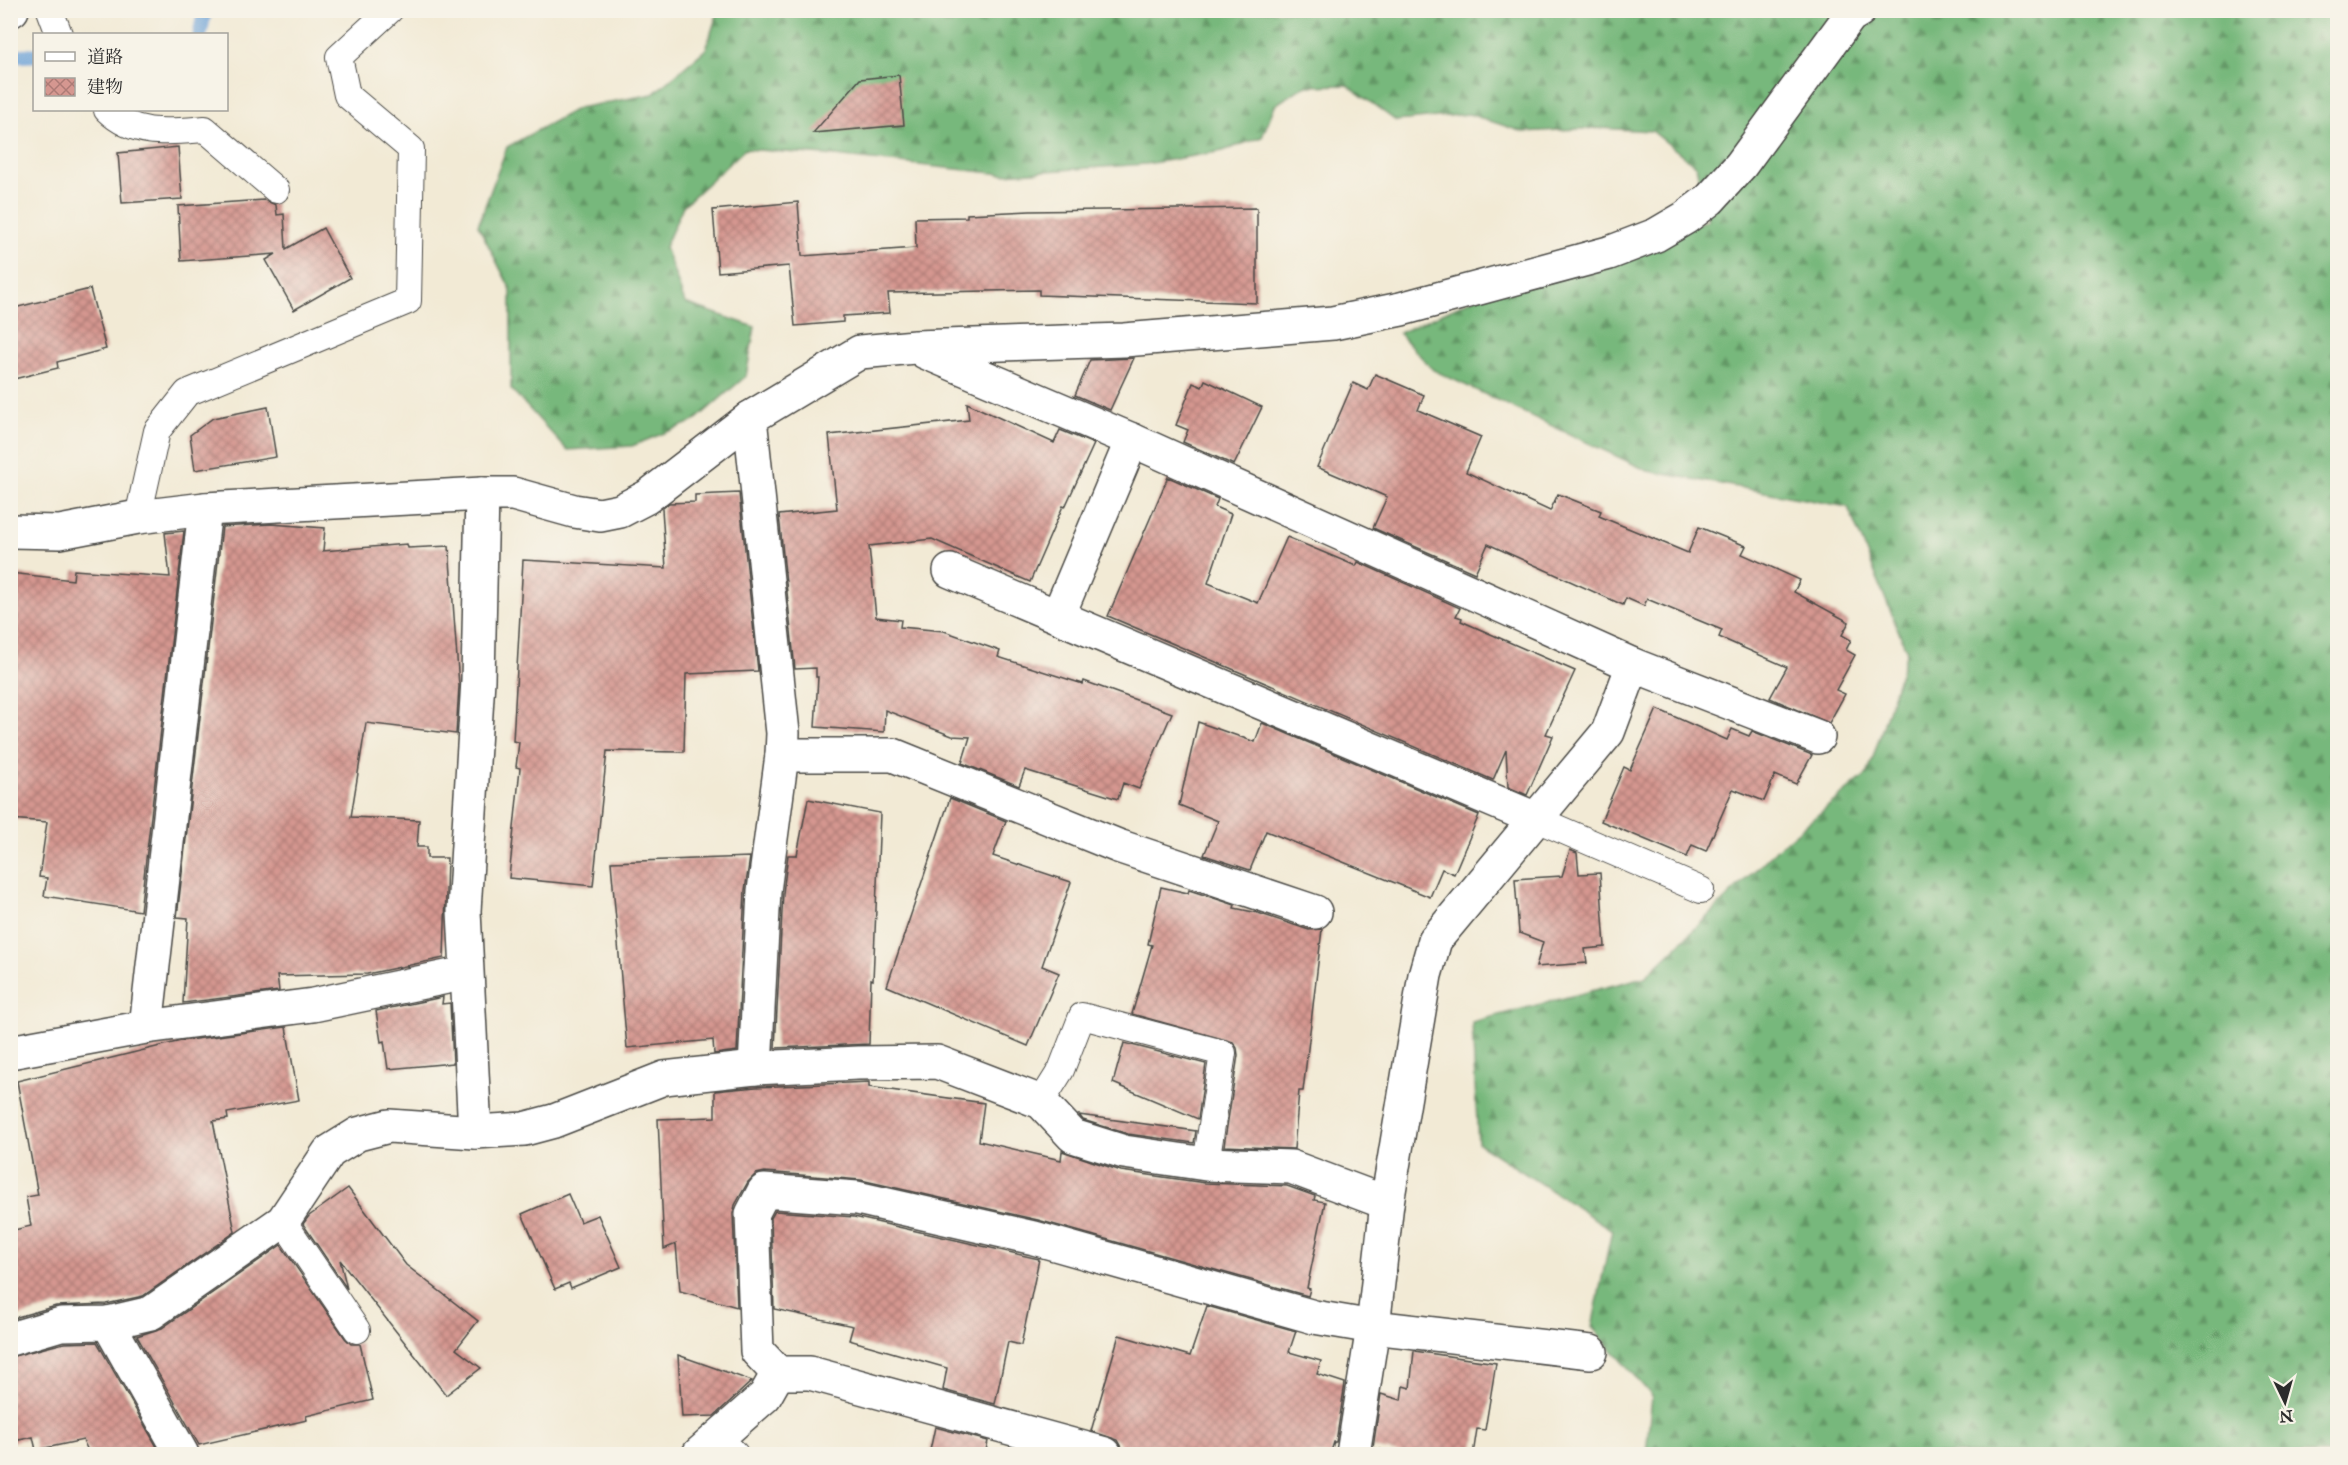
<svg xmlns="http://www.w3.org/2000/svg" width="2348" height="1465" font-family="'IM FELL Great Primer','Noto Serif JP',serif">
<defs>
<pattern id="forest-firs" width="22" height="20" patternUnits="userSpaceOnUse" patternTransform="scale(1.5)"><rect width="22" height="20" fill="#77b87b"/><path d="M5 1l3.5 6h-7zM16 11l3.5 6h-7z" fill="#629665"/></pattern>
<pattern id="building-cross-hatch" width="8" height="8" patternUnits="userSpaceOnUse" patternTransform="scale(1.5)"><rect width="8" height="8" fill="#d59790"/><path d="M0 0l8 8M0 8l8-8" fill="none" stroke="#ad7b76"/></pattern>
</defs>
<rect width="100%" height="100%" fill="#f7f3e8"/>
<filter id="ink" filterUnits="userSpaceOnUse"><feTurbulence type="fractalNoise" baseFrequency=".0167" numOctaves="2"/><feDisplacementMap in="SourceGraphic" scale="12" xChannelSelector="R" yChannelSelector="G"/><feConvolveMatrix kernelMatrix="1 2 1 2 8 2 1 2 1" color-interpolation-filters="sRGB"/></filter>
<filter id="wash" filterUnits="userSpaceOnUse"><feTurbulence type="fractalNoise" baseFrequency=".008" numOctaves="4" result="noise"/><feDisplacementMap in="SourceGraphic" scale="24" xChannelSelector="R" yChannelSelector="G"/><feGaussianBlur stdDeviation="1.35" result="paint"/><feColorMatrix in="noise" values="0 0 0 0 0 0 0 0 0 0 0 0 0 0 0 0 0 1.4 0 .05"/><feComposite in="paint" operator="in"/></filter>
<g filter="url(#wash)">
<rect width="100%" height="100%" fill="#f2ead5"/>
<path fill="url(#forest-firs)" stroke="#517253" stroke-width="1.5" d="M718,11H2337V1454H1646L1652,1396L1592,1327L1612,1230L1478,1143L1472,1022L1645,977L1778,848L1868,773L1907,652L1848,507L1648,471L1433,370L1399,333L1473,299L1708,220L1696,166L1652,131L1597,128L1523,132L1469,114L1396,121L1347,85L1304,86L1275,105L1262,137L1223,151L1146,164L1003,174L825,155L745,149L683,206L665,247L685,303L755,327L746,376L694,421L632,446L567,450L511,389V290L478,225L507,147L578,108L653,94L706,49Z"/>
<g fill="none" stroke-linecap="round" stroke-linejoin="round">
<g stroke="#679fd6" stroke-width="15">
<path d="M200,34L205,10"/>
<path d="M10,56L34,55"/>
</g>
</g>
<g id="blocks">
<g fill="url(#building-cross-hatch)">
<path d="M899,75L904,125L813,133L860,79Z"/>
<path d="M178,147L182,199L122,203L118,153Z"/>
<path d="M264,200L276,205L277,215L284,214L286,249L323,228L350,278L294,310L266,260L276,254L181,261L178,206Z"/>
<path d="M798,202L802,256L916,248L915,218L967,217V214L1030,211L1257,208V303L1039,295V290L888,293L890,313L843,316V322L795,326L789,266L718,272L713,210Z"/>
<path d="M90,289L106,349L57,362L58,368L10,380V309Z"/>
<path d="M1134,358L1110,410L1075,395L1090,360Z"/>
<path d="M1375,374L1424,395L1418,410L1481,437L1466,472L1550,511L1558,494L1601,511L1599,516L1688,553L1699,527L1746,546L1742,554L1800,580L1794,592L1849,622L1842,635L1851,640L1846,650L1855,655L1836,690L1845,694L1829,723L1770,698L1787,667L1719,637L1722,630L1647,599L1644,606L1626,598L1623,605L1488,544L1475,573L1373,528L1387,497L1317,467L1353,383L1368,390Z"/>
<path d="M1205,380L1262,407L1234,465L1183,442L1188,430L1176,425L1193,383L1202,387Z"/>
<path d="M967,403L1054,443L1060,430L1094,444L1065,507L1063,506L1030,582L932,539L869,546L876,617L901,620L900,627L944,631L1000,651L998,657L1083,684L1084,681L1172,713L1139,789L1123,783L1118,799L1025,770L1019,786L962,763L970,737L952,736L885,710L884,732L815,727L818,677H816V668L795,669L779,515L837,509L829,435L969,420Z"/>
<path d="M268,407L276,457L195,470L190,435L213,418Z"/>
<path d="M1168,477L1218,499L1215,507L1231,514L1208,583L1258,603L1287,537L1356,566L1358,562L1460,608L1456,616L1462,618L1461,621L1575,671L1546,734L1553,736L1527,795L1508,787L1506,750L1493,780L1108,616Z"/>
<path d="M739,493L758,671L686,674L684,752L607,751L593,886L509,878L520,768L516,767L519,742L513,741L523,560L666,568L662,509L669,503L695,502V495Z"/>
<path d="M271,524L325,528L323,551L407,544L408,548L449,546L459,686L456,734L366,723L351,817L419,820L417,847H427V858H447L444,958L367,974L277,976L279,991L183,1003L188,918L177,917L222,527Z"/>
<path d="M184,531L140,911L44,896L47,878L39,877L47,822L10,819V573L73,580L74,570L170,577L165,533Z"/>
<path d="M1657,709L1727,740L1732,729L1749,736L1752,731L1812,755L1796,784L1775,775L1764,801L1733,789L1706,851L1692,845L1687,857L1601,821L1624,767L1630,770Z"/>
<path d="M1198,722L1255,742L1262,723L1479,815L1454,874L1442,869L1430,897L1266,831L1250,870L1204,855L1218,821L1179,805Z"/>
<path d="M950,798L1006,821L993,856L1071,882L1042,966L1059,973L1028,1046L887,986Z"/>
<path d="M808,799L880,813L873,980L871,979L869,1044L775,1048L783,893L788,855H797Z"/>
<path d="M1570,850L1577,853L1579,874L1600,873L1605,947L1585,949L1587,963L1536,967L1543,942L1519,933L1515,879L1562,876Z"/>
<path d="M750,857L745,890L737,1051L714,1054L713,1040L627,1048L611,862Z"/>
<path d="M1161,887L1188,893L1189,890L1235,905L1234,908L1258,913L1309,930L1322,929L1303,1091H1299L1294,1149L1224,1146L1238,1055L1237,1048L1233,1042L1132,1014L1152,945L1148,944Z"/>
<path d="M443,997L442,1004L450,1003L453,1063L388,1069L384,1041L381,1042L376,1011Z"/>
<path d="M286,1027L299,1100L227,1113L228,1119L213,1121L235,1232L143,1296L106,1304L56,1306L10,1319V1231L31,1226L26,1197L38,1195L17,1081L181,1041Z"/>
<path d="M1124,1043L1206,1064L1198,1119L1113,1083Z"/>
<path d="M869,1082V1087L984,1103L979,1141L1061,1160L1062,1151L1121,1171L1205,1183L1287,1186L1315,1196L1314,1200L1325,1202L1307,1288L1310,1289L1308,1296L1038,1220L861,1180L765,1172L756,1174L748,1182L735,1205L733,1214L737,1307L680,1291L676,1244L664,1249L658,1119L715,1117V1091L756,1087Z"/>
<path d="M1079,1115L1196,1131L1194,1143L1128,1134L1083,1120Z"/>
<path d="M348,1188L406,1265L478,1321L456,1349L481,1368L446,1395L340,1260L347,1289L303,1224L309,1216Z"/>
<path d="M568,1194L580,1222L598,1215L621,1267L571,1288L569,1283L555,1289L522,1214Z"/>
<path d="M775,1211L854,1217L1039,1259L1021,1345L1008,1342L995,1404L943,1390L947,1368L849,1340L853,1326L774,1309L771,1218Z"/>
<path d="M281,1245L345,1338L351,1344H360L373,1400L306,1416L307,1420L199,1445L137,1336L162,1328Z"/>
<path d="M1207,1306L1296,1331L1289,1352L1321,1361L1317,1374L1345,1383L1336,1442H1334L1330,1455H1123V1449L1118,1440L1091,1431L1119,1335L1190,1356Z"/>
<path d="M97,1342L161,1454L90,1455L83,1440L36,1450L33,1437L10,1442V1357L64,1343Z"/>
<path d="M1414,1351L1496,1363L1485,1430L1477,1429L1473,1455H1410L1373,1448L1381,1394L1401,1400L1403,1386L1410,1388Z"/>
<path d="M678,1355L752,1381L714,1416L682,1417Z"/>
<path d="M935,1427L988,1441L985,1455H929Z"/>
</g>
</g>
</g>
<g filter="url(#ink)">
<use href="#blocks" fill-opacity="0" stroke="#494844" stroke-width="1.5"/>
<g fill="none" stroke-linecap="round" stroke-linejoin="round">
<g stroke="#494844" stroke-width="28">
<g id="service">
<path d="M50,10L59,34"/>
<path d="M107,110C135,137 169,132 205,129L276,190"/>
<path d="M138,517L157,431L187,393L408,301L411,149L347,95L339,57L390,10"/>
<path d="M1534,818L1701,890"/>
<path d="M1041,1102L1061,1070L1082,1016L1223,1053L1206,1164"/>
<path d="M283,1221L357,1330"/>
<path d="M719,1438L735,1454"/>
</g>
</g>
<g stroke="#494844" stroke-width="36">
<g id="minor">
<path d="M10,11L12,10"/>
<path d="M925,352L1132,440L1633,665L1818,737"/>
<path d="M750,418L783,733L782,755L764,891L755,1068"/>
<path d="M10,531L60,532L138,517L205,509L482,494H513L574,511L600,515L620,511L647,497L750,418L860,352L915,347L1124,340L1333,323L1401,309L1609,253L1656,235L1685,218L1710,199L1741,165L1850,16L1860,10"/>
<path d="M950,571L1534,818"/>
<path d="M1058,616L1132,440"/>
<path d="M782,755H893L1118,846L1315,912"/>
<path d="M146,1027L205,509"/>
<path d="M10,1052L146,1027L313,1005L466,973"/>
<path d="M475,1132L464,911L478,680L482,494"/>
<path d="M108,1323L182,1454"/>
<path d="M10,1339L61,1324L108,1323L151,1313L283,1221L329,1152L358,1134L389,1126L475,1132L524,1129L554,1121L664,1078L755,1068L858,1063L937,1062L1041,1102L1073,1136L1124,1152L1206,1164L1291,1167L1387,1203"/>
<path d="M699,1454L765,1396L778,1373"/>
<path d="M1105,1454L810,1373H778L757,1351L752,1214L764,1191L857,1198L1034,1238L1314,1317L1373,1327L1591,1352"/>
<path d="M1353,1454L1373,1327L1387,1203L1425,975L1435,940L1608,732L1633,665"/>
</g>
</g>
<use href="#service" stroke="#fff" stroke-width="26"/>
<use href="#minor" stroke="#fff" stroke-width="33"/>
</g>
</g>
<rect width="2348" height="1465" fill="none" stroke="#f7f3e8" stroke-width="36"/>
<rect x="33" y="33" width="195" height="78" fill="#f7f3e8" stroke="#a5a39c" stroke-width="1.5"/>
<rect x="45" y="52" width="30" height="9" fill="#ffffff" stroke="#a5a39c" stroke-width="1.5"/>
<text x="87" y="63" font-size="18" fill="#2b2b2b">道路</text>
<rect x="45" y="78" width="30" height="18" fill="url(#building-cross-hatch)" stroke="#a5a39c" stroke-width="1.5"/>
<text x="87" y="93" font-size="18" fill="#2b2b2b">建物</text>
<g transform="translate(2285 1402) rotate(175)" stroke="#f7f3e8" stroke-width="4.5" paint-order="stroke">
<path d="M0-4.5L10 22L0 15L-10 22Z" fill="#2b2b2b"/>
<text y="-9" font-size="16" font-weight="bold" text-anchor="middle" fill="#2b2b2b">N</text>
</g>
</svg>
